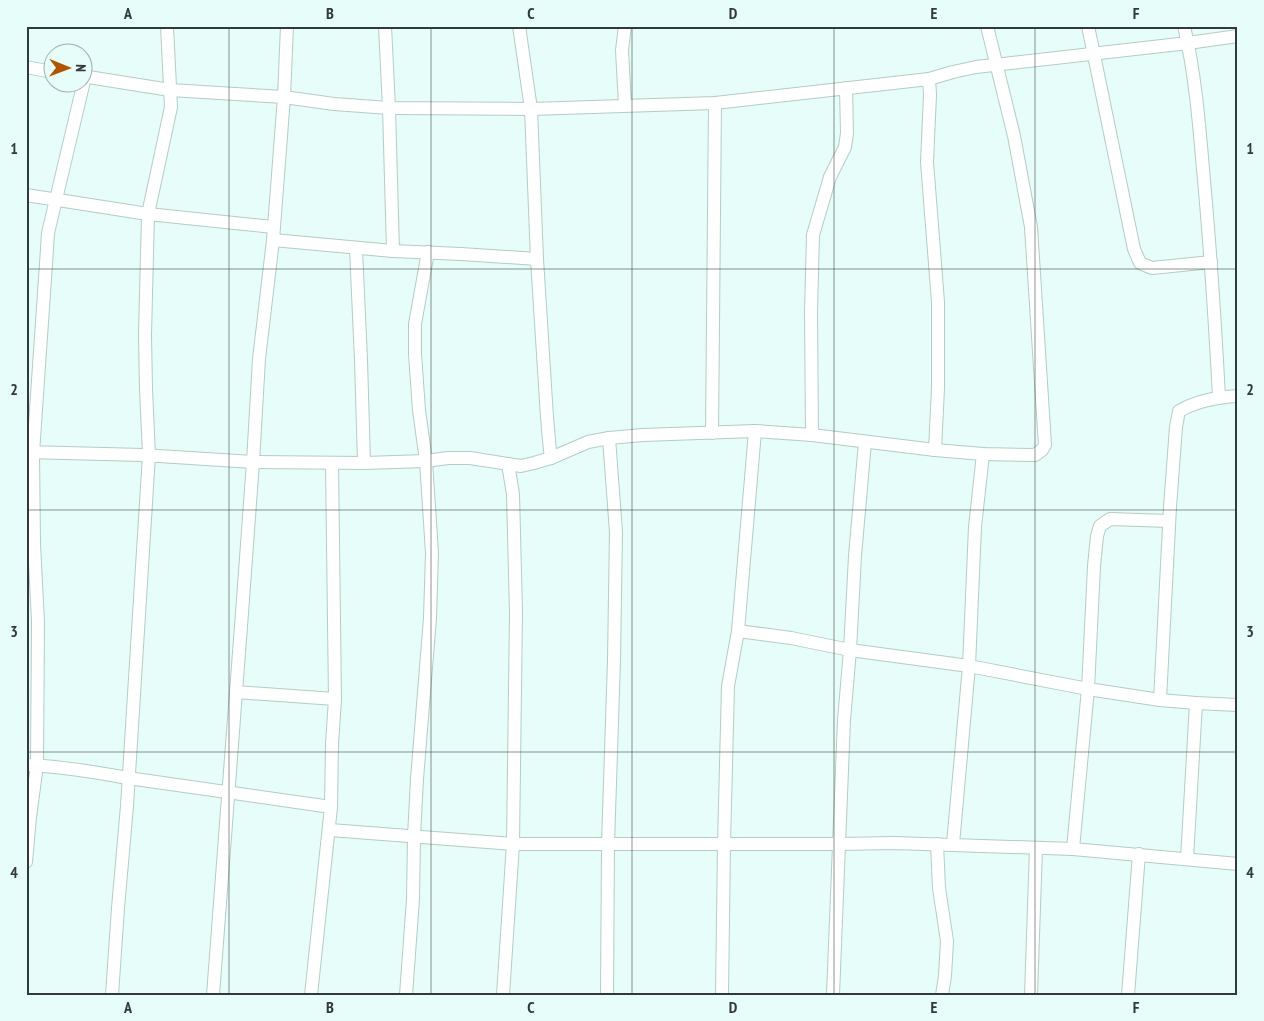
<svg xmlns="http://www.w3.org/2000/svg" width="1264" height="1021" font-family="'PT Sans Narrow',sans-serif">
<rect width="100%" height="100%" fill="#e6fdf9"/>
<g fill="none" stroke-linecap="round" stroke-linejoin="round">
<g stroke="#b5cbc6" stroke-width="14">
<g id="minor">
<path d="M519,26L531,109L537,259"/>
<path d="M625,26L622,50L625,105"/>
<path d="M1088,26L1134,249L1140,263L1152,268L1211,262"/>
<path d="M1184,26C1195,73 1199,122 1203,169C1210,245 1215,321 1219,397"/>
<path d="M26,67L52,72"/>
<path d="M82,76L170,90L284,97L287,26"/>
<path d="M26,195L148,214L273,227"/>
<path d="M273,240L284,97L334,104L389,108L531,109L715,103L929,79"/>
<path d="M356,249L361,360L364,463"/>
<path d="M393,251L461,254L537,259C539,296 542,333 544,370C546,399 547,428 551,458"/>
<path d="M712,433L715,103"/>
<path d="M812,435L811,312L813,235L830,177L845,147L847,133L846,88"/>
<path d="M935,450L938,388V302L927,162L930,95L929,79L953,72L976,67L1188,43L1238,36"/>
<path d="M26,452L143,455L253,462L364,463L426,461L448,458H470L521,466L534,463L551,458L588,442L609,438L643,435L755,431L812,435L935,450L983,454L1035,455L1042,450L1045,445L1031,227L1014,136L987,26"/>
<path d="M738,631L791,638L850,650L969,666L1088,689L1160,700L1196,703L1238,705"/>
<path d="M236,692L335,699"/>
<path d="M1160,700L1170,507L1176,427L1179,411C1197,401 1217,397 1238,396"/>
<path d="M26,765C60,766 95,772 128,778L331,807"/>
<path d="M330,830L513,844H839L895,843L1073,849L1238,864"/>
<path d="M937,844L939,888L947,941L945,976L942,995"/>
<path d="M953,844L969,666L975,527L983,454"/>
<path d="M1073,849L1088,689L1094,566L1097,536L1100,526L1110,519L1169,521"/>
<path d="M1187,859L1196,703"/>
<path d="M26,862L30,817L37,765L38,621L34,544L33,453L46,264L48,233L85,77"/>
<path d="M112,995L118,908L127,806L149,455L146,389L145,335L148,214L171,107L167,26"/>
<path d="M213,995L242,613L253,462L259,359L273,240L393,251L389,108L385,26"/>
<path d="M311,995L331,807L332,744L335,699L332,463"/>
<path d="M406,995L413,899L414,836L417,779L430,618L432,553L430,522L426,461L419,410L415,354V324L428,252"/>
<path d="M503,995L513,844L516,612L513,494L508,464"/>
<path d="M607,995L608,844L614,660L616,532L609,438"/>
<path d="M722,995L724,844L728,686L738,631L755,431"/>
<path d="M833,995L844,720L850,650L855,556L865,442"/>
<path d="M1031,995L1036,848"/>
<path d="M1128,995L1139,854"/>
</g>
</g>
<use href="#minor" stroke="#fff" stroke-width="12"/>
</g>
<path fill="none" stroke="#313a38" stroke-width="1" stroke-opacity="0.55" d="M229,26V995M431,26V995M632,26V995M834,26V995M1035,26V995M26,269H1238M26,510H1238M26,752H1238"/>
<rect width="1264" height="1021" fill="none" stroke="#e6fdf9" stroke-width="55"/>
<g transform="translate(68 68) rotate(91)"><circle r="24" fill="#e6fdf9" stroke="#9eafac"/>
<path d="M0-4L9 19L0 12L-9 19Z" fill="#b25501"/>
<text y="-8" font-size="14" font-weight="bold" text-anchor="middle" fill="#313a38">N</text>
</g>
<rect x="28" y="28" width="1208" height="966" fill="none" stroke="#313a38" stroke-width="2"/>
<g font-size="16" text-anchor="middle" font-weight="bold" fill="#313a38">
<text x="128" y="19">A</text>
<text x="330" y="19">B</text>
<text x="531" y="19">C</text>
<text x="733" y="19">D</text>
<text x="934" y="19">E</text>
<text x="1136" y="19">F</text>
<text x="14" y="154">1</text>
<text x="1250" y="154">1</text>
<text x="14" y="395">2</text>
<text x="1250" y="395">2</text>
<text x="14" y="637">3</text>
<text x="1250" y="637">3</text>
<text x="14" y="878">4</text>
<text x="1250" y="878">4</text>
<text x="128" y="1013">A</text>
<text x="330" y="1013">B</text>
<text x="531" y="1013">C</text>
<text x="733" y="1013">D</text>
<text x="934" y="1013">E</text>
<text x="1136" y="1013">F</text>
</g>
</svg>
